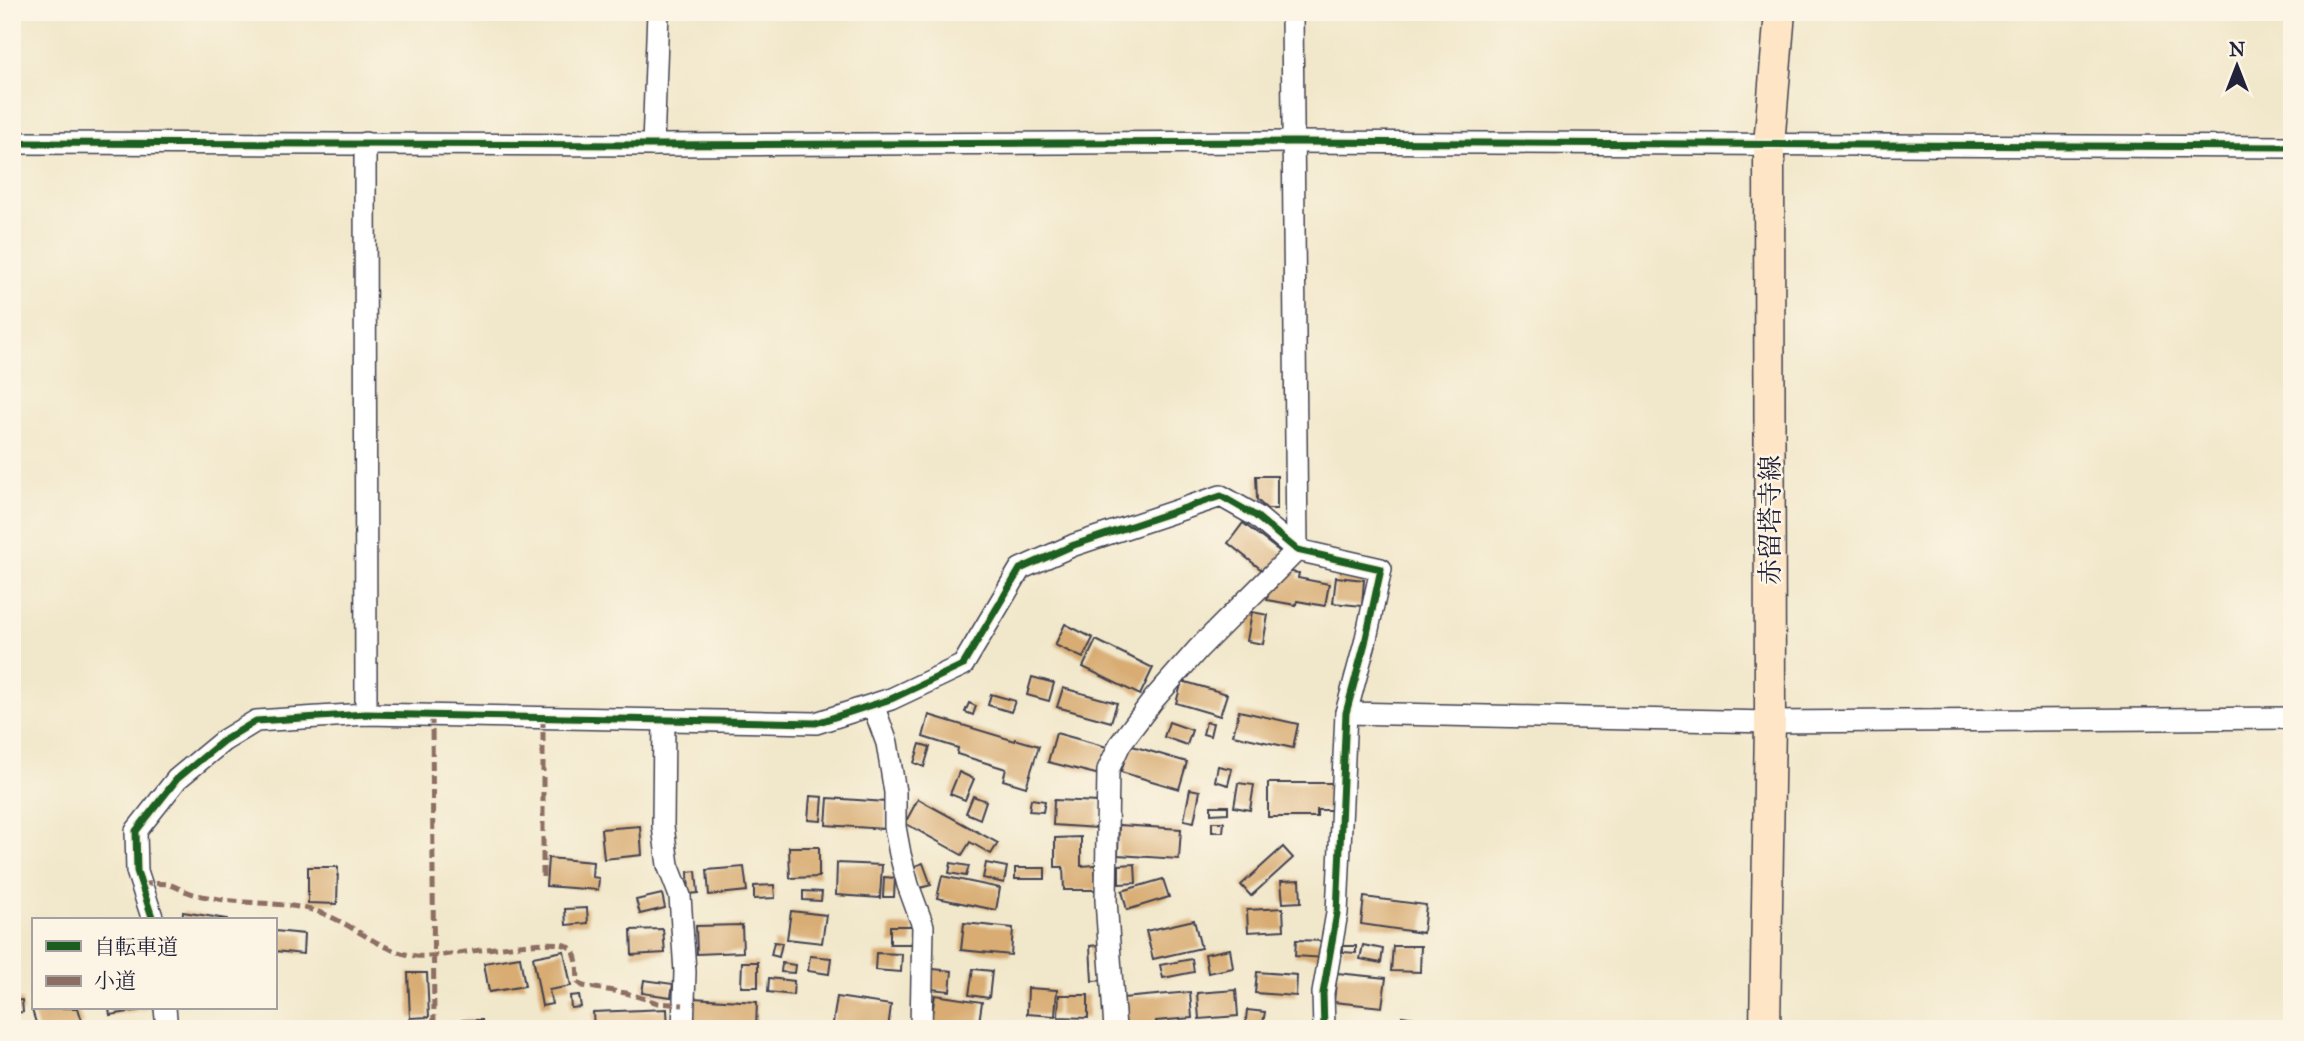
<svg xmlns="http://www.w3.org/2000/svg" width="2304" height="1041" font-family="'IM FELL Great Primer','Noto Serif JP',serif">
<rect width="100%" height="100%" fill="#fcf5e5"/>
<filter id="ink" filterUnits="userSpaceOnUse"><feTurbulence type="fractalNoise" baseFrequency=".0143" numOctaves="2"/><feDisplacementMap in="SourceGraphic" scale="14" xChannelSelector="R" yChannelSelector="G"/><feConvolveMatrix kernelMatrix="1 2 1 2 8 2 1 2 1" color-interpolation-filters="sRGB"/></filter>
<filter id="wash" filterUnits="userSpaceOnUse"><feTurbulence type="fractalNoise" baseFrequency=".00686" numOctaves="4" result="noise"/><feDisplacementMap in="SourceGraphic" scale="28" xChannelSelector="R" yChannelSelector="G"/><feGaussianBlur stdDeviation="1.57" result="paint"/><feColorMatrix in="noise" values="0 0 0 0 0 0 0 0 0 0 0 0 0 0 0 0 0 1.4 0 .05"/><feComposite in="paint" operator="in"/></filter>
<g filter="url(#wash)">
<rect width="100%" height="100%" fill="#f1e7ca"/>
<g id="blocks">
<g fill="#d8ac72">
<path d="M1256,476H1277V509H1267L1257,500Z"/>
<path d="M1243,523L1283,554L1267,574L1228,543Z"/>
<path d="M1284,571L1299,573L1298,578L1329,584L1325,606L1297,601L1296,605L1267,600L1270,586L1276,587L1278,575Z"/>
<path d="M1336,577L1364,580L1362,606L1333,603Z"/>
<path d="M1252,612L1268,615L1263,644L1247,641Z"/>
<path d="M1065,624L1093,638L1083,658L1055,645Z"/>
<path d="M1096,640L1153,668L1140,695L1083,667Z"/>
<path d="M1032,677L1054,683L1049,701L1027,695Z"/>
<path d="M1182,681L1227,694L1220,716L1176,703Z"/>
<path d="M1063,688L1117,703L1111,722L1057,707Z"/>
<path d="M991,694L1015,701L1011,712L988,705Z"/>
<path d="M969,703L976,706L973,715L965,712Z"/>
<path d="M1239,711L1298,724L1293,748L1233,735Z"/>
<path d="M929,715L1015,741V739L1039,746L1026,787L1003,780L1006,769L957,754L958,748L923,737Z"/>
<path d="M1169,722L1192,730L1187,745L1164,737Z"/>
<path d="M1206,722L1213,723L1210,736L1203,734Z"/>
<path d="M1056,733L1107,747L1100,775L1048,762Z"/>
<path d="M920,744L930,747L924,767L914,763Z"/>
<path d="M1129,745L1187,762L1179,789L1121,772Z"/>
<path d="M1218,766L1232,769L1228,785L1215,781Z"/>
<path d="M959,772L974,779L965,800L950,794Z"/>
<path d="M1238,783L1254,785L1250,810L1234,807Z"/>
<path d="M1268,783H1333V810H1317V817H1268Z"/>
<path d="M1190,789L1200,791L1194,822L1184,820Z"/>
<path d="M810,796L823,797L821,821L808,820Z"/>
<path d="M973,796L986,801L980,819L966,813Z"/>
<path d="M828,798L886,802L885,829L826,825Z"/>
<path d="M918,799L998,843L991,854L970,842L962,855L905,823Z"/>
<path d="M1031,799L1045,801L1043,812L1029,811Z"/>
<path d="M1054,800L1099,802L1097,828L1053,825Z"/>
<path d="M1211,806H1228V813L1211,814Z"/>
<path d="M1212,822H1224L1223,832H1212Z"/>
<path d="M1119,825L1181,829L1179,859L1118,855Z"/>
<path d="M640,826L642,855L604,859L601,829Z"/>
<path d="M1081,837V866L1095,865L1096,890H1064L1063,867H1055V838Z"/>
<path d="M789,847H819V877L790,878Z"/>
<path d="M1283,847L1293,858L1251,896L1241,885Z"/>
<path d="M548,858L593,862L592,877L599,878L598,890L546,886Z"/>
<path d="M837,863L882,865L880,898L836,895Z"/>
<path d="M923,863L931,885L920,888L912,867Z"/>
<path d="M951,863L969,866L966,876L949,873Z"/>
<path d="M986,863L1007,867L1004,883L983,878Z"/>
<path d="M1135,864L1136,883L1119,884V865Z"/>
<path d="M308,867H338L337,904L308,903Z"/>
<path d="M744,867L747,891L709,895L707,870Z"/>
<rect x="1015" y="868" width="30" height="11"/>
<path d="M696,871L698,893L689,894L688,872Z"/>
<path d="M942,876L1000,888L996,910L937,898Z"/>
<path d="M884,877L895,878L894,897H883Z"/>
<path d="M1163,879L1169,897L1127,910L1122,891Z"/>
<path d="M1300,880L1301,902L1283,903L1281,881Z"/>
<path d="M774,885L775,898L754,899V886Z"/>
<path d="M803,891L822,892L821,901L803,900Z"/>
<path d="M662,894L665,908L640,914L636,900Z"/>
<path d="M1364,897L1426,905L1423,933L1361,924Z"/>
<path d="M587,908L588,923L566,925L565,909Z"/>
<path d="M1283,908L1284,930L1248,932L1247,910Z"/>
<path d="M791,911L826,915L822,943L787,939Z"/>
<path d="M183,912L227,919V920H182Z"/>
<path d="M1194,920L1201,948L1153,959L1146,931Z"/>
<path d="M964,923L1013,928L1011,955L961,950Z"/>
<path d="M742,925L743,952L697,954L696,926Z"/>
<path d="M890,926H913L912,944H890Z"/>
<path d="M663,929L665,953L632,955L631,930Z"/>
<path d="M275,931L304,934L303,954L275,951Z"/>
<path d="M1296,940L1325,941V958L1295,956Z"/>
<path d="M774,942L782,943L779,957L771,955Z"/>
<path d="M1107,944L1109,980L1092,981L1090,946Z"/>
<path d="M1363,945L1383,949L1381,963L1360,959Z"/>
<path d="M1343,946H1356V953L1343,952Z"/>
<path d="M1393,946H1421L1420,972L1391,971Z"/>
<path d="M1230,949L1233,968L1208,973L1205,954Z"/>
<path d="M564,951L571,986L549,990L552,1004L542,1006L533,957Z"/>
<path d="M876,953L902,954L901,972L875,970Z"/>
<path d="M810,956L831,958L829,974L808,971Z"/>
<path d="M520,957L525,986L489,992L484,963Z"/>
<path d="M1192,959L1194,972L1163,978L1160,965Z"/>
<path d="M742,962H758V987H741Z"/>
<path d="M782,963L795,965L794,973L781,972Z"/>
<path d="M933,969L952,971L950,991L931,989Z"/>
<path d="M973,969L992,971L989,998L969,995Z"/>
<path d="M1257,972L1297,975L1296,996L1255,993Z"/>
<path d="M408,973H427L429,1017L410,1018Z"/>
<path d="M1337,973L1386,978L1382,1007L1334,1002Z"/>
<path d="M769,978L794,981L793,995L768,992Z"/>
<path d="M644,980L673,984L671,997L642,993Z"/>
<path d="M1028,988L1057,990L1055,1016L1027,1014Z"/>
<path d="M1236,990L1238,1016L1199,1019L1197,993Z"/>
<path d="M1190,992L1192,1018L1156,1021L1157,1029H1126L1123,998Z"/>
<path d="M579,995L581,1007L571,1008L570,996Z"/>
<path d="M935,995L982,1002L978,1029H956L930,1025Z"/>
<path d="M1059,995H1088V1018L1058,1017Z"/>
<path d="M837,997L891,1005L888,1029H832Z"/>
<path d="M692,998L757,1002L756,1029H690Z"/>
<path d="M22,1000L23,1012L12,1013V1001Z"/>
<path d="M37,1008H78L83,1024L70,1029H38L32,1010Z"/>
<path d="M109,1008H147V1009L110,1015Z"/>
<path d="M667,1009L668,1029H594L593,1012Z"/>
<path d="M1247,1010L1265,1012L1262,1029H1245Z"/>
<path d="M1402,1016L1472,1027V1029H1400Z"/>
<rect x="462" y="1020" width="20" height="9"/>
<path d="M986,1021L1000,1024L999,1029H983Z"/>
<path d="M827,1024V1029H805V1025Z"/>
</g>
</g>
</g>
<g filter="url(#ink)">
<use href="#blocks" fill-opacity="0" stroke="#414050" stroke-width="2"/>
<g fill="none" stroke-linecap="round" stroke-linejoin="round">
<g stroke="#414050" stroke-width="24">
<g id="minor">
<path d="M12,143L653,145L1292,142L2292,147"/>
<path d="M365,143L366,714"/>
<path d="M653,145L658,12"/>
<path d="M873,705L887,743L895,792V827L900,854L908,885L923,926L921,1029"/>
<path d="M1346,713L1770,722L2292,718"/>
<path d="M664,720L663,826L668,865L680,896L685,972L683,1029"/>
<path d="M153,920L137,871L136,831L177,779L223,741L256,721L366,714L816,723L891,699L963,665L1020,569L1074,545L1221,496L1256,516L1297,550L1381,569L1365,643L1346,713L1337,913L1323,993L1324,1029"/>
<path d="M165,1008L167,1029"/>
<path d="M1115,1029L1106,900L1108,770L1120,744L1154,699L1198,649L1297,550L1292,12"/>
</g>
</g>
<g stroke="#414050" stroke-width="33">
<path id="secondary" d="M1765,1029L1770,722L1769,145L1780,12"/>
</g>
<use href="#minor" stroke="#fff" stroke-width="21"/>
<use href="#secondary" stroke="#fde5c5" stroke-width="30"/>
<g stroke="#8d6e63" stroke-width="5" stroke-dasharray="10 5" stroke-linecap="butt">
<path d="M432,715L434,1029"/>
<path d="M543,717V882"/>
<path d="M141,884C150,884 159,883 168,884C175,886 181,890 188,892C197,896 209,897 219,899C254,905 291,901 324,914C355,926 382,952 416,956C446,959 551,934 569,947C579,954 577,971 578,982L583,986L626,993L658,1003L683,1005"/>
</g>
<g stroke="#fcf5e5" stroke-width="11">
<g id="cycleway">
<path d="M12,143L653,145L1292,142L2292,147"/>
<path d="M153,920L137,871L136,831L177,779L223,741L256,721L366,714L816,723L891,699L963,665L1020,569L1074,545L1221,496L1256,516L1297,550L1381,569L1365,643L1346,713L1337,913L1323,993L1324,1029"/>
</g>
</g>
<use href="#cycleway" stroke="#1b5e20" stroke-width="7"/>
</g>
</g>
<g text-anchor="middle" stroke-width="5" stroke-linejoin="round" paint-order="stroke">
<g font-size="26" fill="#22223b" stroke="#fcf5e5">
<text transform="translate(1770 520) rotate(-90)" y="9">赤留塔寺線</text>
</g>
</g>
<rect width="2304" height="1041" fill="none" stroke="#fcf5e5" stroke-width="42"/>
<rect x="32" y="918" width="245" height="91" fill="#fcf5e5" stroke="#a5a1a1" stroke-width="2"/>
<rect x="46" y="941" width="35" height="10" fill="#1b5e20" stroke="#a5a1a1" stroke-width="2"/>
<text x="94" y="954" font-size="21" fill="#22223b">自転車道</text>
<rect x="46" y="976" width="35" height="10" fill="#8d6e63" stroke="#a5a1a1" stroke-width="2"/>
<text x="94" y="988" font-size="21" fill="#22223b">小道</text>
<g transform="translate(2237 66)" stroke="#fcf5e5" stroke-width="5" paint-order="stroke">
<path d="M0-5L12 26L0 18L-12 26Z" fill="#22223b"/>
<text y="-10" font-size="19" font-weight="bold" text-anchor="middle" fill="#22223b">N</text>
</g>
</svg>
